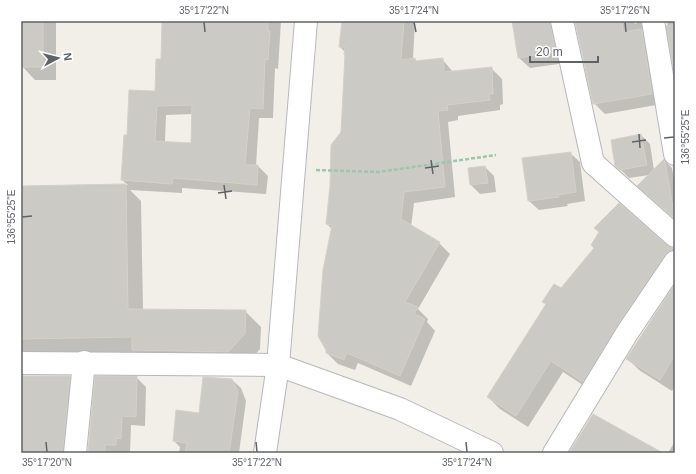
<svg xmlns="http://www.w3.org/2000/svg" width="696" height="474" font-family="Helvetica,sans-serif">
<rect width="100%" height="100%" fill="#f1efe8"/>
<g fill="#0003" fill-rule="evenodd">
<path d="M21,21H56V80H35L21,65Z"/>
<path d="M163,21H281L278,69L275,68L273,118H259L256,166H258L268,176L266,194L182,188V193L130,190L141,201L143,310L245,311L261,327L260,349L244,367L149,365L136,353L21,355V187L128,185L122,180L128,136L156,92L162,60ZM193,114L192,144L165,142L166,115Z"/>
<path d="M343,21H415L413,59H415L418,62L442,59L453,72L491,68L502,79L503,104L500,105V110L458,116V120L448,122L455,197L414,203L411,227L439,243L450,254L418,309L428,319L427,322L435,331L411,386L358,363L355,370L338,364L327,353L332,229L327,224L342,133L345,52L340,47Z"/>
<path d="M513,21H567L566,63L530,68L519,58Z"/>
<path d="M576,21H634L635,24L639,21H643L662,104L605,114L594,103Z"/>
<path d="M667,21H675V71Z"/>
<path d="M641,135L650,144L654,170L664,160L672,168L675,185V219L647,194L649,175L629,178L616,165Z"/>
<path d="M570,153L580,162L585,201L567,204L568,206L539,210L529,201L523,159Z"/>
<path d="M485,167L494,176L496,192L480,194L471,185Z"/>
<path d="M666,246L675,249V269L595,393L563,372L528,427L500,409L488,397L547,305L544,302L561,290Z"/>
<path d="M675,286V386L672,391L639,370L627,358Z"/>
<path d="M21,376L70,377L79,386L73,453H21Z"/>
<path d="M96,377H136L146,387L145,426L131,425L130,453H89Z"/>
<path d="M232,380L241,388L246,401L239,453H179L180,447L174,441Z"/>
<path d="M674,443L675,453H668Z"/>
</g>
<g fill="#cccac5" stroke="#d6d1c6" fill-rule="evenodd">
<rect x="21" y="21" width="22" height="46"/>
<path d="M162,21H268V31H270L268,60L265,59L263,109L250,108L245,165H258L257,185L173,178L172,184L121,180L124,135H127L129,90L155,91L156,59H161ZM192,105L191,143L155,141L157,106Z"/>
<path d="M342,21H404L401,60L415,58V61L443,58L444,72L492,67L493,94H489L490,100L447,105L448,110L438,111L445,187L404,192L401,219L440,242L405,302L418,307L414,314L425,319L400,376L347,353L344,360L326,353V350L318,336L323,270L332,225L326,224L330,186L331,145L341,132L345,55H344L345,47H339Z"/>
<path d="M512,21H550L556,52L518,58Z"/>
<path d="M575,21H622L623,32L642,29L652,94L593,104Z"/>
<path d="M675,24V77L666,26Z"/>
<path d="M641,134L647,165L620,170L615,166L611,140Z"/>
<path d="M571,152L576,192L558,195L559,197L528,201L522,158Z"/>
<path d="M664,159L665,162L675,219L637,186Z"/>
<path d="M485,166L488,183L470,185L468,168Z"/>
<path d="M126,184L128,309L246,310L245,334L228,352L132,350V337L21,339V186Z"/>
<path d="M619,203L667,245L675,250L669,251L665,255L617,326L583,382L551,361L516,416L487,397L546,304L542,302L554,284L561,288L594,248L591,245L599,232L594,228Z"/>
<path d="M675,284V355L660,380L626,359Z"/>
<path d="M21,376H70L63,453H21Z"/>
<path d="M95,376H137L136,417L122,416L121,439L116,438V445H105V453L88,452Z"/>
<path d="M203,377L232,379L238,392L229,453H185L187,443L173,441L176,410L199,413Z"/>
<path d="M593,414L663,453H569Z"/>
</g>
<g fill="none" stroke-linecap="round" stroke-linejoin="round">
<g stroke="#b5b8bc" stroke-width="24">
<g id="minor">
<path d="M562,21L593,163L675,236"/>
<path d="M653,21L675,154"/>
<path d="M21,363L278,365L400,409L492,453"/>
<path d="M75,453L84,362"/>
<path d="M265,453L278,365L306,21"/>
<path d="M554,453L627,333L675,262"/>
</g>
</g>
<path stroke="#9cc7a9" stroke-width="2.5" stroke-dasharray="4 2" stroke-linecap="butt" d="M316,170L378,172L496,155"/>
<use href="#minor" stroke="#fff" stroke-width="22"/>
</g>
<path fill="none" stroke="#5f6368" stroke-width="1.5" d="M204,22L205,32M414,22L416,32M625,22L626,32M639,134L640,148M664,138L674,137M632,142L646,140M431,160L433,174M425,168L439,166M224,185L226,199M218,193L232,191M22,217L32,216M46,442L47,452M256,442L257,452M466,442L467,452"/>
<rect width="696" height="474" fill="none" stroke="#ffffff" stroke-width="44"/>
<g transform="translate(58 58) rotate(83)" stroke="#ffffff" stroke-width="3" paint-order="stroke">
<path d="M0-3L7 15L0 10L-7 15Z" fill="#5f6368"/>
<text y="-6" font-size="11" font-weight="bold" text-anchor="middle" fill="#5f6368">N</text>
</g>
<path d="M530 56v6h68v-6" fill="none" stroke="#5f6368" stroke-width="2"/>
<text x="536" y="56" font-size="12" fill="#5f6368" stroke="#ffffff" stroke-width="3" paint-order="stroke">20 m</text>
<rect x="22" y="22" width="652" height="430" fill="none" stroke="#5f6368" stroke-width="1.5"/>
<g font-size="10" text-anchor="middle" fill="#5f6368">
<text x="204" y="14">35°17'22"N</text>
<text x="414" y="14">35°17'24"N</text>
<text x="625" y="14">35°17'26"N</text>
<text transform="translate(685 137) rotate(-90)" y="4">136°55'25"E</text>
<text transform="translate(11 217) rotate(-90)" y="4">136°55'25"E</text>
<text x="47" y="466">35°17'20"N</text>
<text x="257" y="466">35°17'22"N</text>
<text x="467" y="466">35°17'24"N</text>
</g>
</svg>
